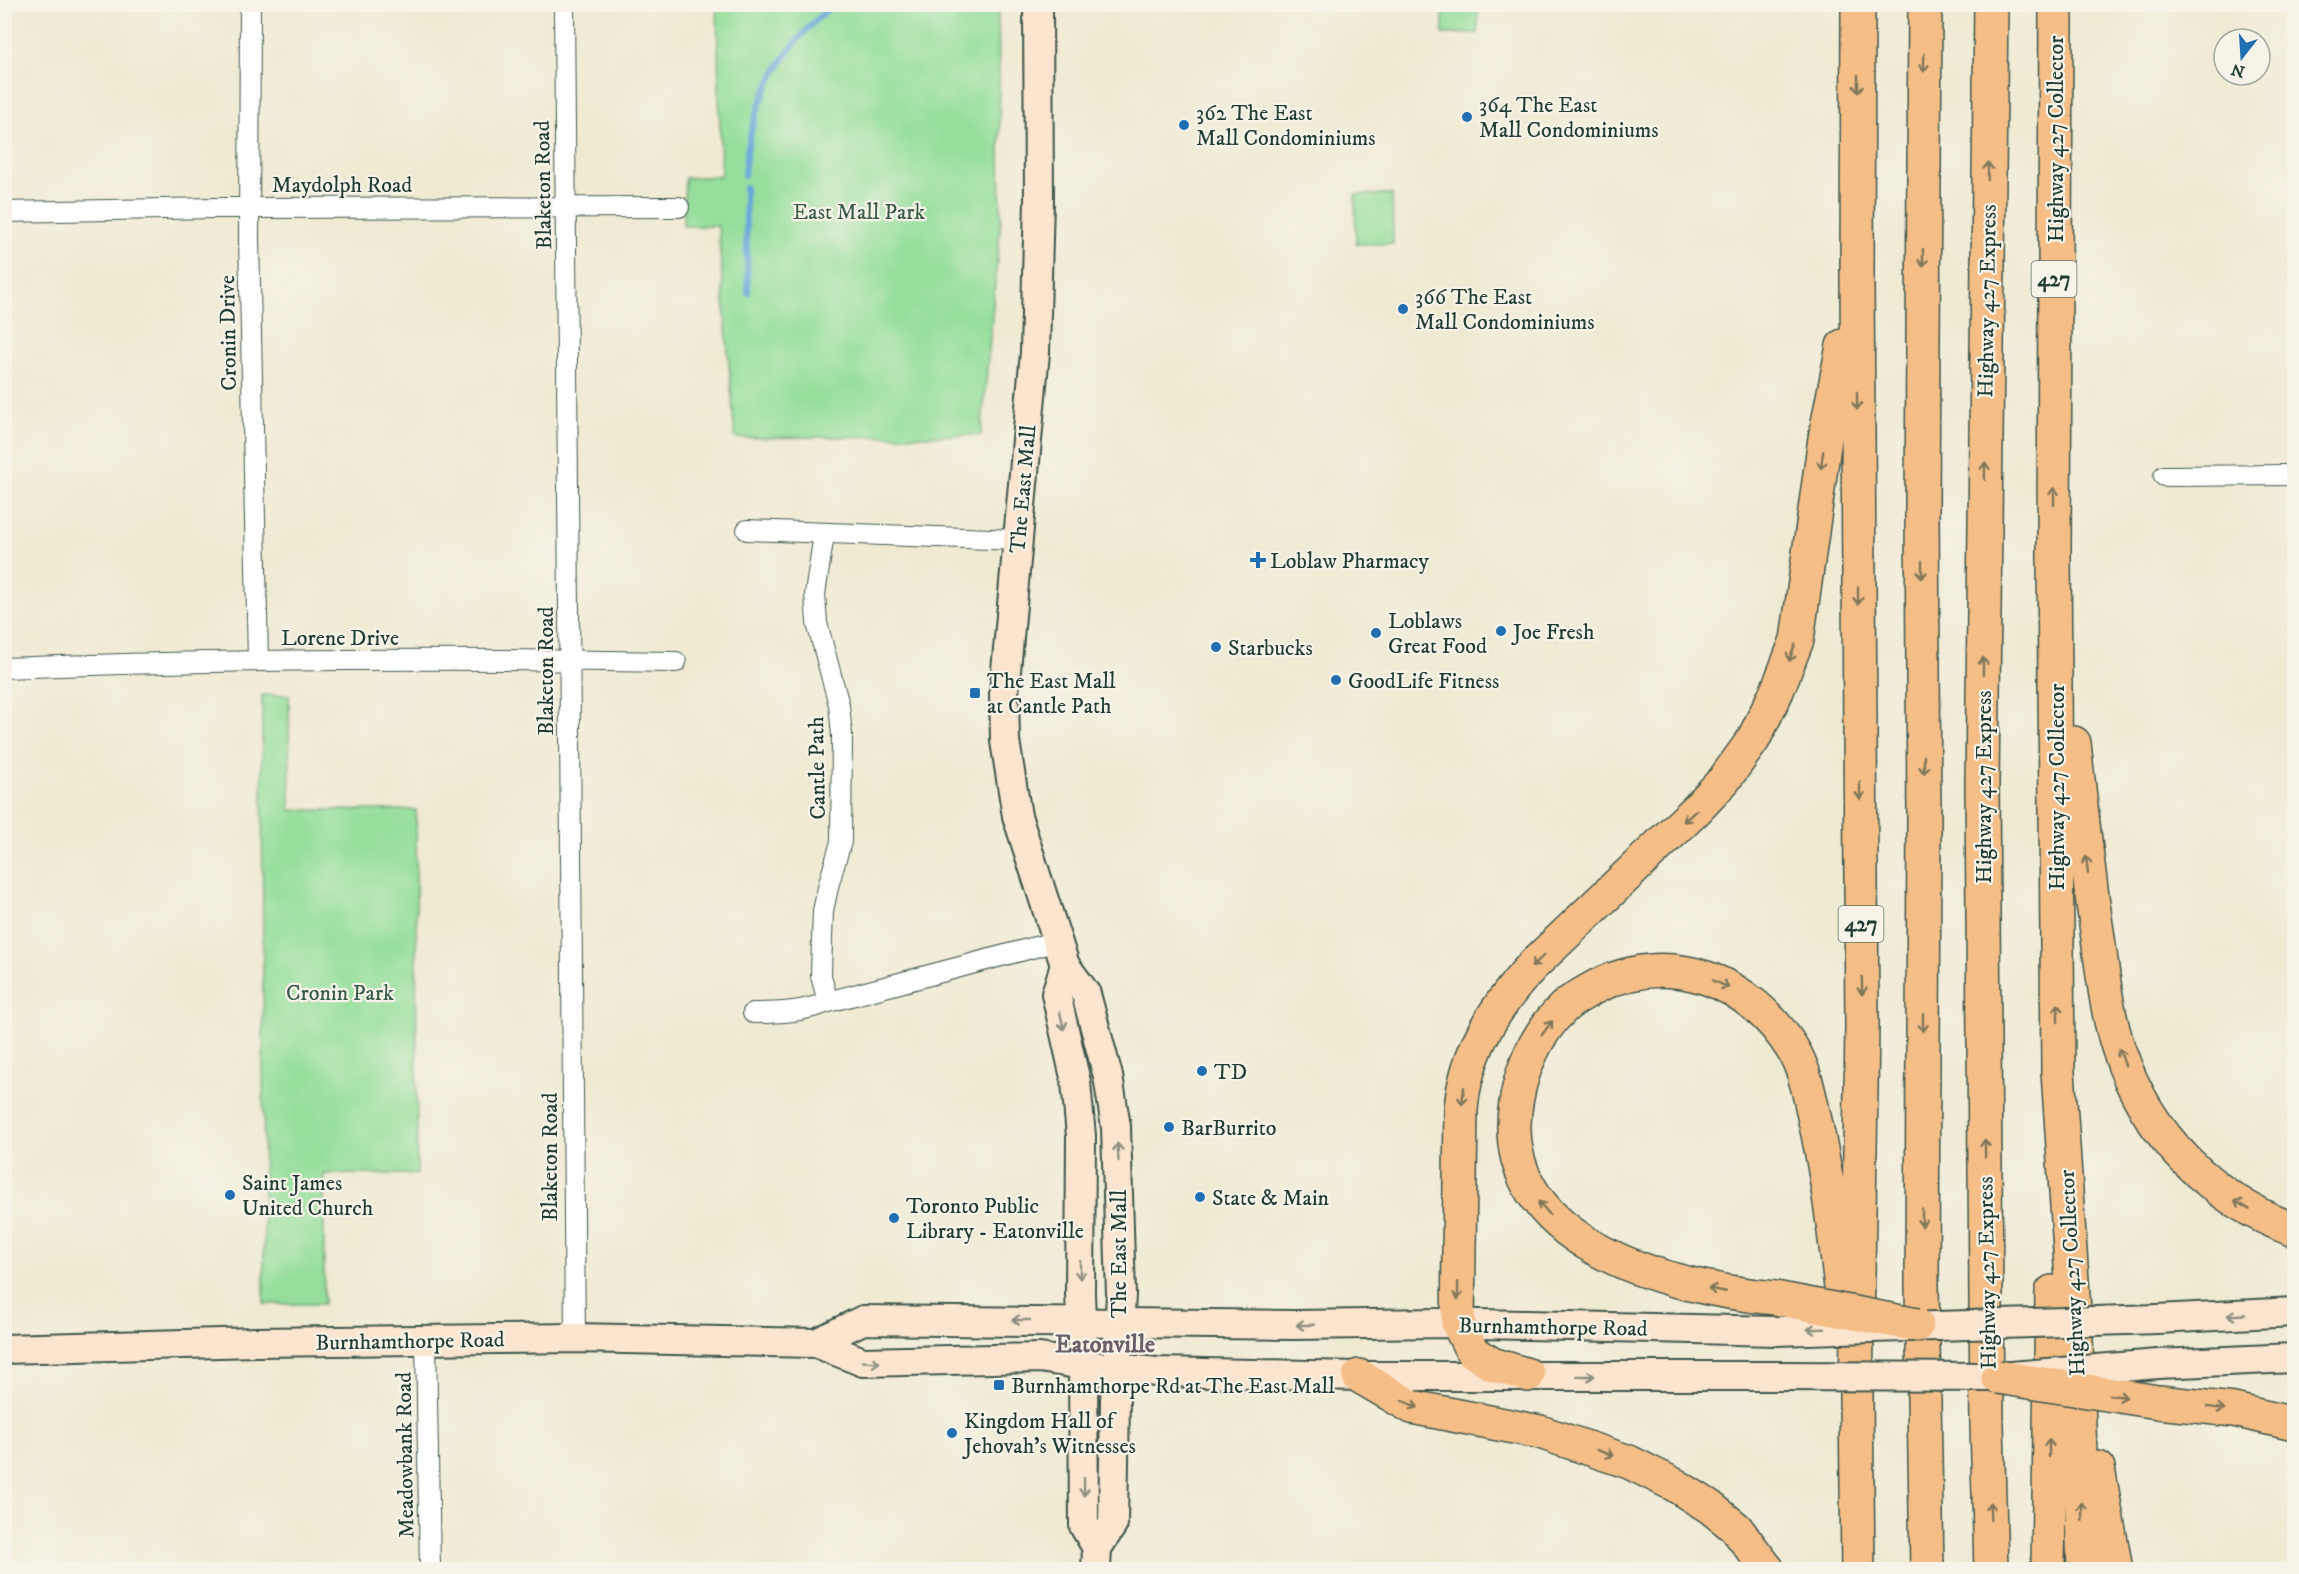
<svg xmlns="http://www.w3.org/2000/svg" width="2299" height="1574" font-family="'IM FELL DW Pica',serif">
<rect width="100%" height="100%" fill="#f7f3e8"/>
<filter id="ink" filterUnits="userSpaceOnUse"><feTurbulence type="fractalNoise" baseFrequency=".0167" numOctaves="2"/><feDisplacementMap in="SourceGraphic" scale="12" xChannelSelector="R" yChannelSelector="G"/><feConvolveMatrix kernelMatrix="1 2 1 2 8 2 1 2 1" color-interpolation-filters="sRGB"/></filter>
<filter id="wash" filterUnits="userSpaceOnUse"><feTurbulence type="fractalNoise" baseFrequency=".008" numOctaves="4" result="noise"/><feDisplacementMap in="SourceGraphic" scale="24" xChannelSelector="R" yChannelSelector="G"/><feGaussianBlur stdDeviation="1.35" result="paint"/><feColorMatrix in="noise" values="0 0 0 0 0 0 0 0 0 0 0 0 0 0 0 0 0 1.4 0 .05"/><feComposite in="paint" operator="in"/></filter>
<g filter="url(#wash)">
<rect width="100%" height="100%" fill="#efead2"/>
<g fill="#95df9b" stroke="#5a8e68" stroke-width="1.5">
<path d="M717,5H998L1001,219L981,435L735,438L718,226H683L685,178L721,176Z"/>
<path d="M1443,5H1478V33L1443,34Z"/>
<path d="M1392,194L1393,244H1356L1355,195Z"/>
<path d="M262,695H289L290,810H416L417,1174H324V1304H264Z"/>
</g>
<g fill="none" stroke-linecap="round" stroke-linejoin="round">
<g stroke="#68a6da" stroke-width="6">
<path d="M744,176C749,107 780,48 834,4"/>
<path d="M745,187L748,293"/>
</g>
</g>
</g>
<g filter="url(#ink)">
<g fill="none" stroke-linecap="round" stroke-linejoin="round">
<g stroke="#3e574c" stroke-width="22">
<g id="minor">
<path d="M250,4L249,238L258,661"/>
<path d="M564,4L575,1338"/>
<path d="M4,212L216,208L679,207"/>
<path d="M2164,476L2294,475"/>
<path d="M747,530L1018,540"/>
<path d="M824,534L815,594L817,623L839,705L842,735L841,842L829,883L823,911L822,939L821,976L828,1002"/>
<path d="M4,668C228,659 452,658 676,662"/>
<path d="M753,1013C780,1013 803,1012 828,1002L1058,941"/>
<path d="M426,1340L430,1570"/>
</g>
</g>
<g stroke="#3e574c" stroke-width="32">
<g id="secondary">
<path d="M1038,4L1039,201L1035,352L1004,693L1005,741L1017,816L1065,965L1086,994L1108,1076L1116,1127L1121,1295L1115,1400L1113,1524L1097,1548L1096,1570"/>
<path d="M1065,965L1056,994L1076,1082L1081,1136L1080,1294L1083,1365L1084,1526L1097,1548"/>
<path d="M2157,1319L2294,1312"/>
<path d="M816,1343L863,1320L1295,1325L1439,1323L1776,1331"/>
<path d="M4,1349L256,1342L575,1338L816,1343L863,1362L1040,1358L1083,1365L1157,1372L1359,1376H1776"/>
<path d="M2158,1364L2294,1358"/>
</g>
</g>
<g stroke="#3e574c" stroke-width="36">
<g id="motorway">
<path d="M1925,4L1922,512L1924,818L1922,1286L1927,1570"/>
<path d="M1991,4L1982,785L1987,1424L1991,1570"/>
<path d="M2056,4L2054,554L2058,1072L2076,1340L2084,1570"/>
<path d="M2074,743C2081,808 2088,873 2098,938C2103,976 2107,1014 2119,1050C2147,1135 2211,1199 2294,1230"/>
<path d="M1775,1298C1668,1288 1493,1243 1516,1103C1522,1066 1536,1034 1564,1007C1573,999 1586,992 1597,986C1672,949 1751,981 1793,1050C1805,1070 1809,1093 1814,1116C1827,1172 1834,1229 1841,1287"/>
<path d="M1528,1375L1492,1364L1472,1351L1458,1323L1461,1110C1465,1053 1494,1008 1532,966L1697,809L1724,780L1753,740L1777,691L1797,640L1825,438L1843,346"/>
<path d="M1359,1376L1412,1407L1540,1432L1629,1462L1675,1485L1710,1507L1736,1528L1768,1570"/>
<path d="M2158,1402L2234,1410L2294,1424"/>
<path d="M2098,1468L2116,1570"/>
<path d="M1858,1570L1856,1398L1862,1027L1857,279L1858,4"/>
<path d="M2048,1570L2052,1292"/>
</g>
</g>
<use href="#minor" stroke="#fff" stroke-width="20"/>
<use href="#secondary" stroke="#fbe5cf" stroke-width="28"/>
<use href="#motorway" stroke="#f6be87" stroke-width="33"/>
<g stroke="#3e574c" stroke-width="32" stroke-linecap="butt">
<g id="secondary-bridge">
<path d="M1776,1331L2157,1319"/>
<path d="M1776,1376L1998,1377L2158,1364"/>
</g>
</g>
<g stroke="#3e574c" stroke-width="36" stroke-linecap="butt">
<g id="motorway-bridge">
<path d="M1775,1298L1917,1325"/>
<path d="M1998,1377L2158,1402"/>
</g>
</g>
<use href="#secondary-bridge" stroke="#fbe5cf" stroke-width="28"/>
<use href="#motorway-bridge" stroke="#f6be87" stroke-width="33"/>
</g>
<defs><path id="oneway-shaft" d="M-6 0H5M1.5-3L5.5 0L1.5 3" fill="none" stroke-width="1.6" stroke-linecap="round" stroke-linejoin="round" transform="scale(1.5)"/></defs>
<g stroke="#807759">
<use href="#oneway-shaft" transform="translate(1924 63) rotate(91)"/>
<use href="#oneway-shaft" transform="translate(1858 84) rotate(90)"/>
<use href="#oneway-shaft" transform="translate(1988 171) rotate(-89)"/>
<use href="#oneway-shaft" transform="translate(1923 258) rotate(90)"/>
<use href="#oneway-shaft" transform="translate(1857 401) rotate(90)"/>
<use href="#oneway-shaft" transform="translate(1822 460) rotate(98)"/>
<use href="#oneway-shaft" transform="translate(1985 471) rotate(-89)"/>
<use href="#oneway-shaft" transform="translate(2054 496) rotate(-90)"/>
<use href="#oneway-shaft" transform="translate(1922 570) rotate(90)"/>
<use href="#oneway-shaft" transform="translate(1858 596) rotate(90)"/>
<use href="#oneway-shaft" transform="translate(1792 653) rotate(111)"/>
<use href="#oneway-shaft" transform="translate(1983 666) rotate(-89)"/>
<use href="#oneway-shaft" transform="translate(1924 765) rotate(90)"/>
<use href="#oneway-shaft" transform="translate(1860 791) rotate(89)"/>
<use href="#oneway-shaft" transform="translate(1690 816) rotate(137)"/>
<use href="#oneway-shaft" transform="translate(2087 865) rotate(-96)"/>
<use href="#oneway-shaft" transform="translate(1538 961) rotate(136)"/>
<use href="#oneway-shaft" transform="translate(1721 984) rotate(24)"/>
<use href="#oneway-shaft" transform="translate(1862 986) rotate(89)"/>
<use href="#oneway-shaft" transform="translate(2058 1013) rotate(-90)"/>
<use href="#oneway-shaft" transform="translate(1923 1023) rotate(90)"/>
<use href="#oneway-shaft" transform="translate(1547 1028) rotate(-53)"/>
<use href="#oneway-shaft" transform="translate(2122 1057) rotate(-110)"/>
<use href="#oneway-shaft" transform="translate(1463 1096) rotate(97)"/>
<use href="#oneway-shaft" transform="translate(1985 1148) rotate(-91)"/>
<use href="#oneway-shaft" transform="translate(2242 1205) rotate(-149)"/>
<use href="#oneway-shaft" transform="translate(1544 1208) rotate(-131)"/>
<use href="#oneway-shaft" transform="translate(1922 1218) rotate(90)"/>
<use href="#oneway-shaft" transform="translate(1717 1290) rotate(-169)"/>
<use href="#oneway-shaft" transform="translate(1458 1291) rotate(91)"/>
<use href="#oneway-shaft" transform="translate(2118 1396) rotate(9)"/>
<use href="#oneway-shaft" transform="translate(1410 1404) rotate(23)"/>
<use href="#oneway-shaft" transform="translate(2216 1408) rotate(7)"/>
<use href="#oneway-shaft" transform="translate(2049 1448) rotate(-90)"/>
<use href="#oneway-shaft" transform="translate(1605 1453) rotate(20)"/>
<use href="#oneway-shaft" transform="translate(1990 1511) rotate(-92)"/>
<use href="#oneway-shaft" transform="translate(2082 1511) rotate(-92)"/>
</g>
<g stroke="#8d9182">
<use href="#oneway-shaft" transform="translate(1062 1021) rotate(77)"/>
<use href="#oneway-shaft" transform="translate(1118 1152) rotate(-93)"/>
<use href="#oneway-shaft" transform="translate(1080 1270) rotate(90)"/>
<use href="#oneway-shaft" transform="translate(2236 1315) rotate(177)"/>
<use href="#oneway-shaft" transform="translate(1021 1320) rotate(-180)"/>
<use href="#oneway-shaft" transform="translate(1305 1325) rotate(178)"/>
<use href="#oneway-shaft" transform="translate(1816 1329) rotate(178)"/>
<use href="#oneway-shaft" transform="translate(871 1362) rotate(4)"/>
<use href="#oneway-shaft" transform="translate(1586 1376)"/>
<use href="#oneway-shaft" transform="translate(1084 1487) rotate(90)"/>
</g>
</g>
<g fill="#1f6fb2" stroke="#f7f3e8" stroke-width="2">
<circle cx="1467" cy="117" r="6"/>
<circle cx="1184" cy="125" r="6"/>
<circle cx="1403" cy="309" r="6"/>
<path d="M1255 551h6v6h6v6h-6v6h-6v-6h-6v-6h6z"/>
<circle cx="1501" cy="631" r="6"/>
<circle cx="1376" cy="633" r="6"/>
<circle cx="1216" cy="647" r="6"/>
<circle cx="1336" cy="680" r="6"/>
<rect x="969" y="687" width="12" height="12" rx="3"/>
<circle cx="1202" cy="1071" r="6"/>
<circle cx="1169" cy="1127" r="6"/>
<circle cx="230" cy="1195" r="6"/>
<circle cx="1200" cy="1197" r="6"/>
<circle cx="894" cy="1218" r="6"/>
<rect x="993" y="1379" width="12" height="12" rx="3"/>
<circle cx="952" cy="1433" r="6"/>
</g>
<g text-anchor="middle" stroke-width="4.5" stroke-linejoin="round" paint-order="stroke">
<g fill="#f7f3e8" stroke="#60746a" stroke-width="1.5">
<rect x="2031.5" y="261" width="45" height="36" rx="4.5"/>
<rect x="1838.5" y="906" width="45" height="36" rx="4.5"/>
</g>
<g font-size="21" font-weight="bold" fill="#1f3d34">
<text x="2054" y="286">427</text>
<text x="1861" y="931">427</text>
</g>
<g font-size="22" fill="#1f3d34" stroke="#f7f3e8" text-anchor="start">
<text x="1479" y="112">364 The East<tspan x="1479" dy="25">Mall Condominiums</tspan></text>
<text x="1196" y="120">362 The East<tspan x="1196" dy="25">Mall Condominiums</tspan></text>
<text x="1415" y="304">366 The East<tspan x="1415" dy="25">Mall Condominiums</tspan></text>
<text x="1270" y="568">Loblaw Pharmacy</text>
<text x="1388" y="628">Loblaws<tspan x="1388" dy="25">Great Food</tspan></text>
<text x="1513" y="639">Joe Fresh</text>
<text x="1228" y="655">Starbucks</text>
<text x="987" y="688">The East Mall<tspan x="987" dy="25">at Cantle Path</tspan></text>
<text x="1348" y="688">GoodLife Fitness</text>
<text x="1214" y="1079">TD</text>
<text x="1181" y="1135">BarBurrito</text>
<text x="242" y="1190">Saint James<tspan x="242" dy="25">United Church</tspan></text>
<text x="1212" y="1205">State &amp; Main</text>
<text x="906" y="1213">Toronto Public<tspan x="906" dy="25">Library - Eatonville</tspan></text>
<text x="1011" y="1393">Burnhamthorpe Rd at The East Mall</text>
<text x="964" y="1428">Kingdom Hall of<tspan x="964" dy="25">Jehovah's Witnesses</tspan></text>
</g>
<g font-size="22" fill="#1f3d34" stroke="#f7f3e8">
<text transform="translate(2055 139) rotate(-90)" y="8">Highway 427 Collector</text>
<text x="342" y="192">Maydolph Road</text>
<text transform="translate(542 185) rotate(-91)" y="8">Blaketon Road</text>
<text transform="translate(1986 301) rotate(-89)" y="8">Highway 427 Express</text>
<text transform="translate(227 333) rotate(-91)" y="8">Cronin Drive</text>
<text transform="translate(1022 489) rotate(-85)" y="8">The East Mall</text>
<text x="340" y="645">Lorene Drive</text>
<text transform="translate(545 671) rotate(-90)" y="8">Blaketon Road</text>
<text transform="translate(816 768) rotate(-91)" y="8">Cantle Path</text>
<text transform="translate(1983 787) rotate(-90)" y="8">Highway 427 Express</text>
<text transform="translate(2056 787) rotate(-90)" y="8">Highway 427 Collector</text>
<text transform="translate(549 1157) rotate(-90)" y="8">Blaketon Road</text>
<text transform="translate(1118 1254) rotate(-90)" y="8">The East Mall</text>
<text transform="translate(1986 1273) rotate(-91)" y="8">Highway 427 Express</text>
<text transform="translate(2071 1273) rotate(-93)" y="8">Highway 427 Collector</text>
<text transform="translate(1553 1326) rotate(1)" y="8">Burnhamthorpe Road</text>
<text transform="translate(410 1340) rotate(-1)" y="8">Burnhamthorpe Road</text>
<text transform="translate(404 1455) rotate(-91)" y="8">Meadowbank Road</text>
</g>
<g font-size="22" fill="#375d49" stroke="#f7f3e8">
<text x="859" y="219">East Mall Park</text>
<text x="340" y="1000">Cronin Park</text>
</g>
<g font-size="24" font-weight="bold" fill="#696069" stroke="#f7f3e8">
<text x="1105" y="1352">Eatonville</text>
</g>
</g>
<rect width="2299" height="1574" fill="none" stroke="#f7f3e8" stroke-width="24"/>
<g transform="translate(2242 57) rotate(197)"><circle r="28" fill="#f7f3e8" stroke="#a1aaa0" stroke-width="1.5"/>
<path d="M0-4.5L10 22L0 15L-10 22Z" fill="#1f6fb2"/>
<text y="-9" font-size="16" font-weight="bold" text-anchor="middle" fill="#1f3d34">N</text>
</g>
</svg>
